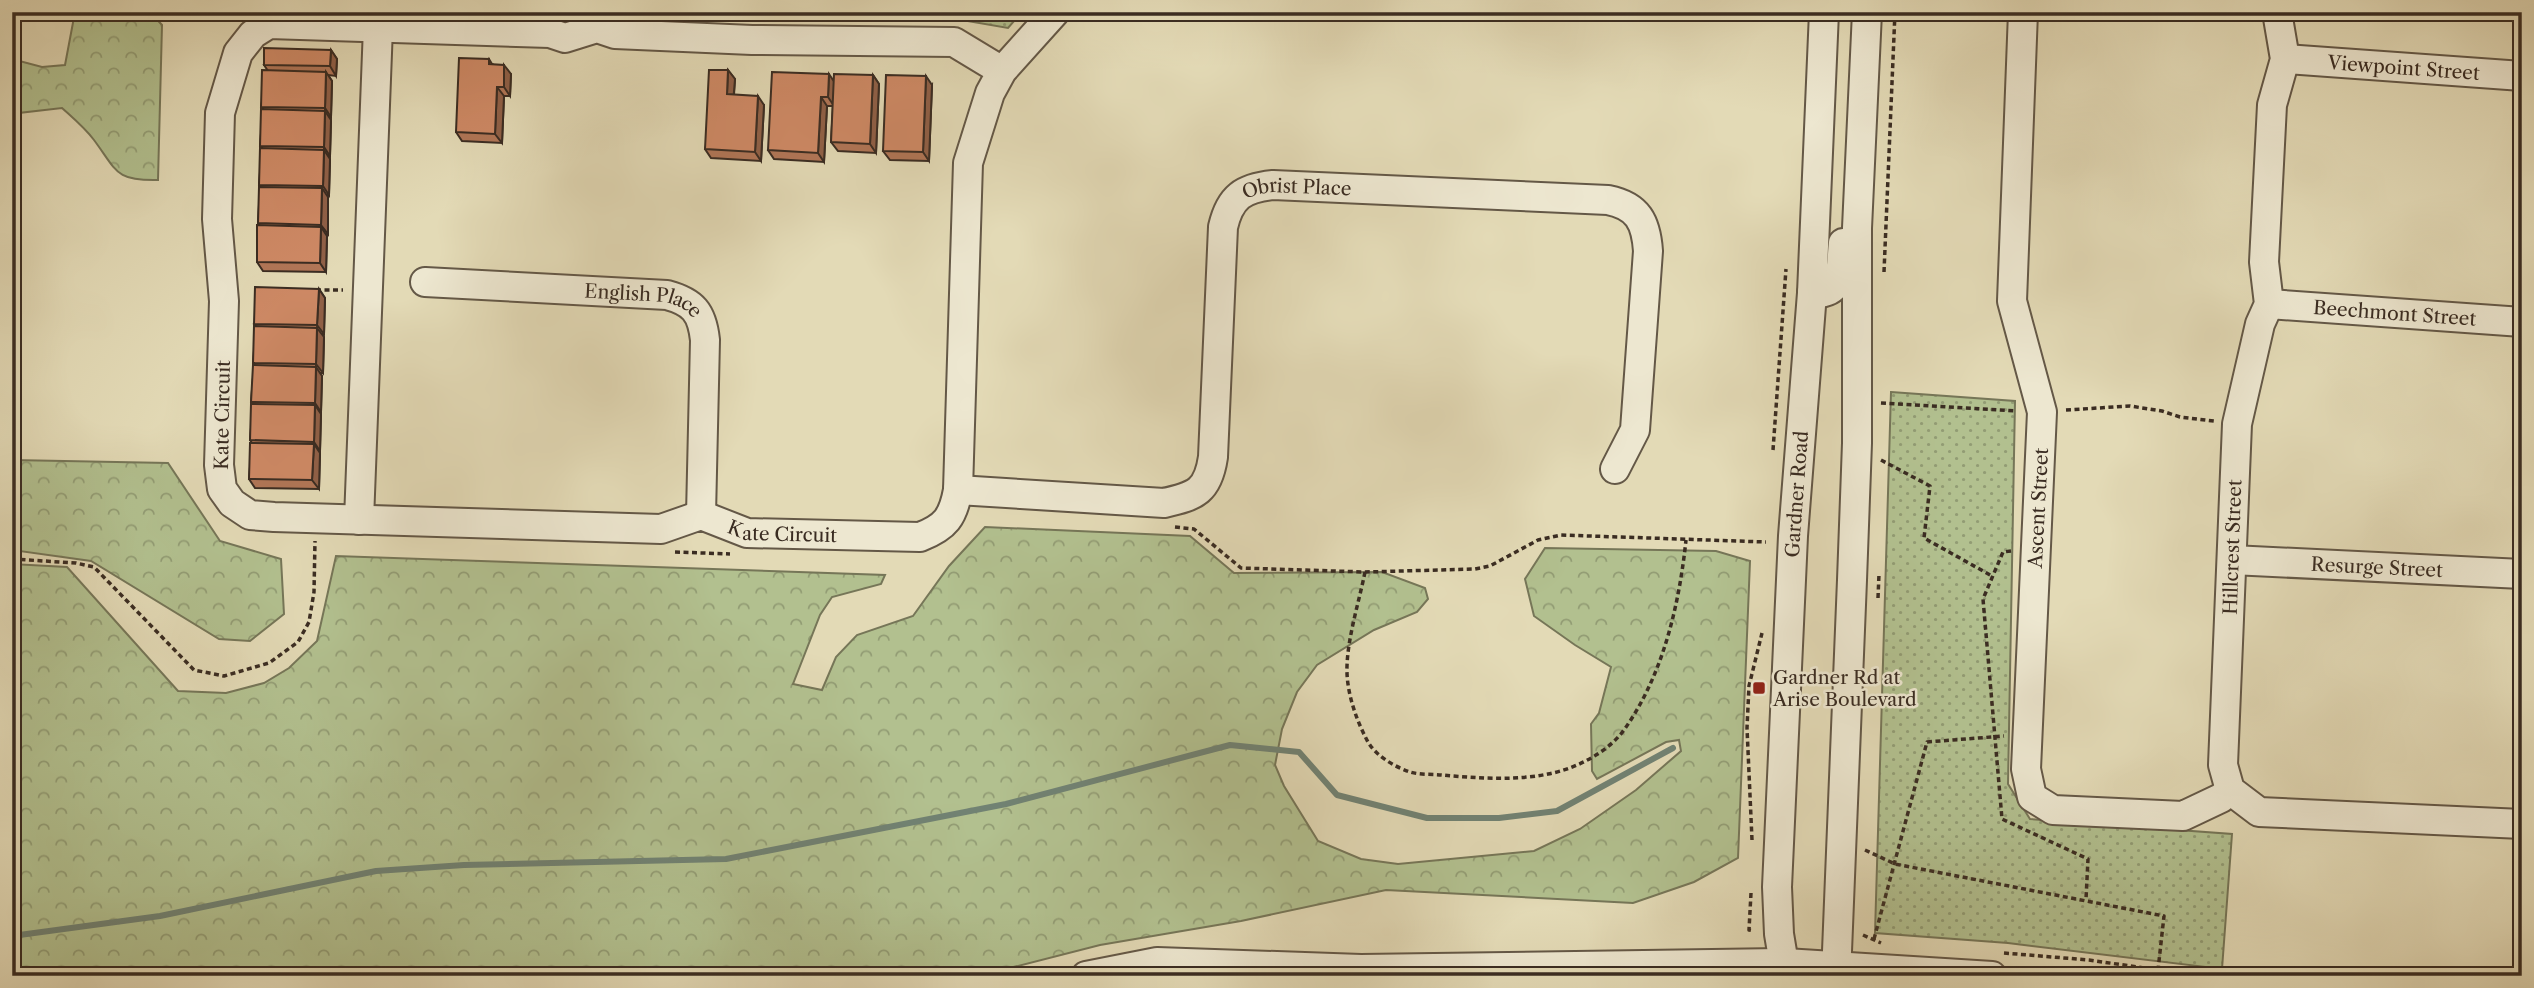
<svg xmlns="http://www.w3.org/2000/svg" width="2534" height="988" font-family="'Libre Caslon Text',serif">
<defs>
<pattern id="green-dots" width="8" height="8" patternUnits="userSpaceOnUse" patternTransform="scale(1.75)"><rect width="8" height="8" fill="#b2c08f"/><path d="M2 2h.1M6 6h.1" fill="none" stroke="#929c74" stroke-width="1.8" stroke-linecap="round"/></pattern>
<pattern id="forest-crowns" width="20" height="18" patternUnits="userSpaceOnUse" patternTransform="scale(1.75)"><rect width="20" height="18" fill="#b2c08f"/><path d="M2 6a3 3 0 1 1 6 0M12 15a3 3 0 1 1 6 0" fill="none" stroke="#929c74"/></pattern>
</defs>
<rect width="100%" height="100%" fill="#e3dab6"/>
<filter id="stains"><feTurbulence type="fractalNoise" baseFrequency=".00286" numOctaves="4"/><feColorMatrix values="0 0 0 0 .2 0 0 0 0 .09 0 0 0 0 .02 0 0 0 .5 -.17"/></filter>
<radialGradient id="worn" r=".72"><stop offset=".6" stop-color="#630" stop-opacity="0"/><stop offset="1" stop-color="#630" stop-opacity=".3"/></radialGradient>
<g fill="url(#green-dots)" stroke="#767658" stroke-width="2">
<path d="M841,12H1022L1008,28L956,19Z"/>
<path d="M1891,392L2015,401L2008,784L2030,819L2232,834L2222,969L2008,943L1875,933Z"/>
</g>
<g fill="url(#forest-crowns)" stroke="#767658" stroke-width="2">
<path d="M75,12H150L162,25L158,180C115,181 117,171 94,140C85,128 73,118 62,108L19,113L12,146V59L42,67L65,65Z"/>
<path d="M12,460L168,463L220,541L281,559L284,614L250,641L219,639L91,561L12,550Z"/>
<path d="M985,527L1190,536L1234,573L1382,572L1425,588L1428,599L1417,612L1374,630L1317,665L1297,692L1282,729L1275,765L1284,786L1318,841L1361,859L1398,864L1534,851L1580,829L1636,790L1681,751L1679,740L1666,742L1597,779L1592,771L1591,724L1599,713L1611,667L1575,645L1534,616L1525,579L1545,548L1716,551L1750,561L1738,858L1694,882L1633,903L1386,890L1241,921L1100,945L998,971L993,976H12V564L67,567L178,691L226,693L264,683L289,668L317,641L336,556L885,575L881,584L832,597L820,615L793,684L822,690L836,657L857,635L913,616L949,566Z"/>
</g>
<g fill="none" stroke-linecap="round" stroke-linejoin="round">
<path stroke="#718273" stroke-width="6" d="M12,936L160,916L376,871L464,865L726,859L1006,804L1230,745L1299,752L1337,795L1427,818H1499L1557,811L1673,748"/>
<g stroke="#645847" stroke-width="32">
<g id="minor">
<path d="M2023,12L2012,301L2042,412L2026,769L2032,797L2053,810L2183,816L2221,798L2230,790"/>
<path d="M2277,12L2285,59L2272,105L2264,262L2269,304L2260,324L2237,424L2223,765L2230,790L2259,812L2522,824"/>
<path id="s1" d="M2285,59L2522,76"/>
<path id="s2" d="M1002,71L954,42L752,40L615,34L597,28L565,38L550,33L269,24L253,34L238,53L220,113L217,219L224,301L219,465L222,489L232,503L250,515L274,517L661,529L701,515L747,533L920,537C946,527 953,517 958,490L968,163L990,93L1002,71L1055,12"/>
<path id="s3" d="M425,282L667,295C693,302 702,312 705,340L701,515"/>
<path d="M1812,293C1845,295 1840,268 1843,243"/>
<path id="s4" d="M2269,304L2522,322"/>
<path id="s5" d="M958,490L1164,503C1196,496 1208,491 1213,457L1223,227C1230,197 1243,188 1273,185L1608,200C1638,206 1646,222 1648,251L1635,430L1615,469"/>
<path d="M359,520L378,27"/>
<path id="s6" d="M2232,560L2522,574"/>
<path d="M1086,976L1157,962L1361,969L1785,963L1992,976"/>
<path id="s7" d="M1786,976L1779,934L1777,887L1793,536L1812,293L1824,12"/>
<path d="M1836,976L1852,580L1857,443V228L1867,12"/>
</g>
</g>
<g stroke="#3a2c22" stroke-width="3.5" stroke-dasharray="5 3.5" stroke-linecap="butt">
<path d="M1884,272L1895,12"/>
<path d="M316,290H343"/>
<path d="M1881,403L2016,411"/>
<path d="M2066,410L2130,406L2162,411L2180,417L2214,421"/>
<path d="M1773,450L1786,269"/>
<path d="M1881,460L1930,486L1924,538L1992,576"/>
<path d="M1175,527L1194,529L1241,568L1365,572L1475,569L1490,566L1538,540L1561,535L1766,542"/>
<path d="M2011,551L2003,552L1983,599L2002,819L2088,859L2086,899"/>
<path d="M675,552L730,554"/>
<path d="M12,559L76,563L94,567L194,670L224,676L269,663L298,642L309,622L314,592L315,541"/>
<path d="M1365,572C1359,602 1348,636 1347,666C1346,691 1356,720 1368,742C1376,756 1395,767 1410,772C1420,775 1432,774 1442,775C1476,778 1513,781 1548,774C1575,769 1607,753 1624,730C1663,675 1679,606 1686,540"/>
<path d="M1878,598L1879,574"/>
<path d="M1752,840L1747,728L1749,686L1762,633"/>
<path d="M1865,850L1895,864L2164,916L2158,970"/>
<path d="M1751,893L1749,930L1754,931"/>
<path d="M1863,935L1881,943"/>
<path d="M1874,939L1927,742L2004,736"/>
<path d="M2004,953L2089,960L2158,970L2262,976"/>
</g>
<use href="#minor" stroke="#ede7d0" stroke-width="28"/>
</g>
<g fill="#b17657" stroke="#3a2c22" stroke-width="2">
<path d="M331,50L337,59L336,76L328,75L332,81L331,117H329L331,120L330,156H328L330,159L329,195H326L328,197V234H326L327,236L326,272L263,271L257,262L259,225L258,223L260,187L259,185L262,148L260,146L263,109L261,107L268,71L264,65Z"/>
<path d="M489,59L492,64L511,74L510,96H504L502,143L462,141L456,132Z"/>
<path d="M728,70L735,79L734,95L764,105L761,161L711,158L705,149Z"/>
<path d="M873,75L879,84L876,153L838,151L831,142L833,106H827L824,162L774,159L768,150L834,80Z"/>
<path d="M932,85L929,161L890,160L883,151Z"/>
<path d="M319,289L325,298L324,334H322L324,337L323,373H320L322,376L321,412H319L321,414L320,451H318L320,453L319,489L255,488L249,479L252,443L250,440L253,404L251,402L254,365L253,363L256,327L254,324Z"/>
</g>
<g fill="#906047" stroke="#3a2c22" stroke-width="2">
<path d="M331,50L337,59L336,76L330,66Z"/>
<path d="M504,65L511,74L510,96L504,87Z"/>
<path d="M728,70L735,79L733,103L727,94Z"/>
<path d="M326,72L332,81L331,117L325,108Z"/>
<path d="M829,74L835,83L834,106L828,97Z"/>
<path d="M873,75L879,84L876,153L870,144Z"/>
<path d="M926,76L932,85L929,161L923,152Z"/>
<path d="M497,87L504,96L502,143L495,134Z"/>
<path d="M758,96L764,105L761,161L755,152Z"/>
<path d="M821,97L827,106L824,162L818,153Z"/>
<path d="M325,111L331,120L330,156L324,147Z"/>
<path d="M324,150L330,159L329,195L323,186Z"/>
<path d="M322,188L328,197V234L321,225Z"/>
<path d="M321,227L327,236L326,272L320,263Z"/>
<path d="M319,289L325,298L324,334L317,325Z"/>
<path d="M317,328L324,337L323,373L316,364Z"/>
<path d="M316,367L322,376L321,412L315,403Z"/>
<path d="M315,405L321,414L320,451L314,442Z"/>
<path d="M314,444L320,453L319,489L312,480Z"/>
</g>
<g fill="#ce8965" stroke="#3a2c22" stroke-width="2">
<path d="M264,48L331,50L330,66L264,65Z"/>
<path d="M459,58L489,59V64L504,65V87H497L495,134L456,132Z"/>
<path d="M262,70L326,72L325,108L261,107Z"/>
<path d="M709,70H728L727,94L758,96L755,152L705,149Z"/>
<path d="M772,72L829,74L828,97H821L818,153L768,150Z"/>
<path d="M834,74L873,75L870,144L831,142Z"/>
<path d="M886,75L926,76L923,152L883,151Z"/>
<path d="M261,109L325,111L324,147L260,146Z"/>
<path d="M260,148L324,150L323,186L259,185Z"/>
<path d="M259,187L322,188L321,225L258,223Z"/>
<path d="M257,225L321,227L320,263L257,262Z"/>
<path d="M255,287L319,289L317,325L254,324Z"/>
<path d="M254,326L317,328L316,364L253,363Z"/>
<path d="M253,365L316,367L315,403L251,402Z"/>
<path d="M251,404L315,405L314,442L250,440Z"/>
<path d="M250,443L314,444L312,480L249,479Z"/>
</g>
<rect fill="#8f2418" stroke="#ede7d0" stroke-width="2.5" x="1752" y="681" width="14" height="14" rx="3.5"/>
<g text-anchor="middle" stroke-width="5" stroke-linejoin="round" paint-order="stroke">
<g font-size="19" fill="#3a2c22" stroke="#ede7d0">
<text dy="7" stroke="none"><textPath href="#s1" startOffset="119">Viewpoint Street</textPath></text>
<text dy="7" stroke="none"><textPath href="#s5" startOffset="606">Obrist Place</textPath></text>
<text dy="7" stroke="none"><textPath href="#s3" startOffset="220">English Place</textPath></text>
<text dy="7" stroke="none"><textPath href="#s4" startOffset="126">Beechmont Street</textPath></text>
<text transform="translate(222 415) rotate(-89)" y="7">Kate Circuit</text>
<text dy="7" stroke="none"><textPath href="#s7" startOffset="483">Gardner Road</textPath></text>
<text transform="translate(2038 508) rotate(-87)" y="7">Ascent Street</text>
<text dy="7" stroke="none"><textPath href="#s2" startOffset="1804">Kate Circuit</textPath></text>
<text transform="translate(2232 547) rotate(-88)" y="7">Hillcrest Street</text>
<text dy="7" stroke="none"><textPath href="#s6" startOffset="145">Resurge Street</textPath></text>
</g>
<g font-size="19" fill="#3a2c22" stroke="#ede7d0" text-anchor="start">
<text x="1773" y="684">Gardner Rd at<tspan x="1773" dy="22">Arise Boulevard</tspan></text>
</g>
</g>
<rect width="2534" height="988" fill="none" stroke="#e3dab6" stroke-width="42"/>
<rect x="14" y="14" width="2506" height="960" fill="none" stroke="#3a2c22" stroke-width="3.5"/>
<rect x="21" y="21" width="2492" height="946" fill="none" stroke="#3a2c22" stroke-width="2"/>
<rect width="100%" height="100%" filter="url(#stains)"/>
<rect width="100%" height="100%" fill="url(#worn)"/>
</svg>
